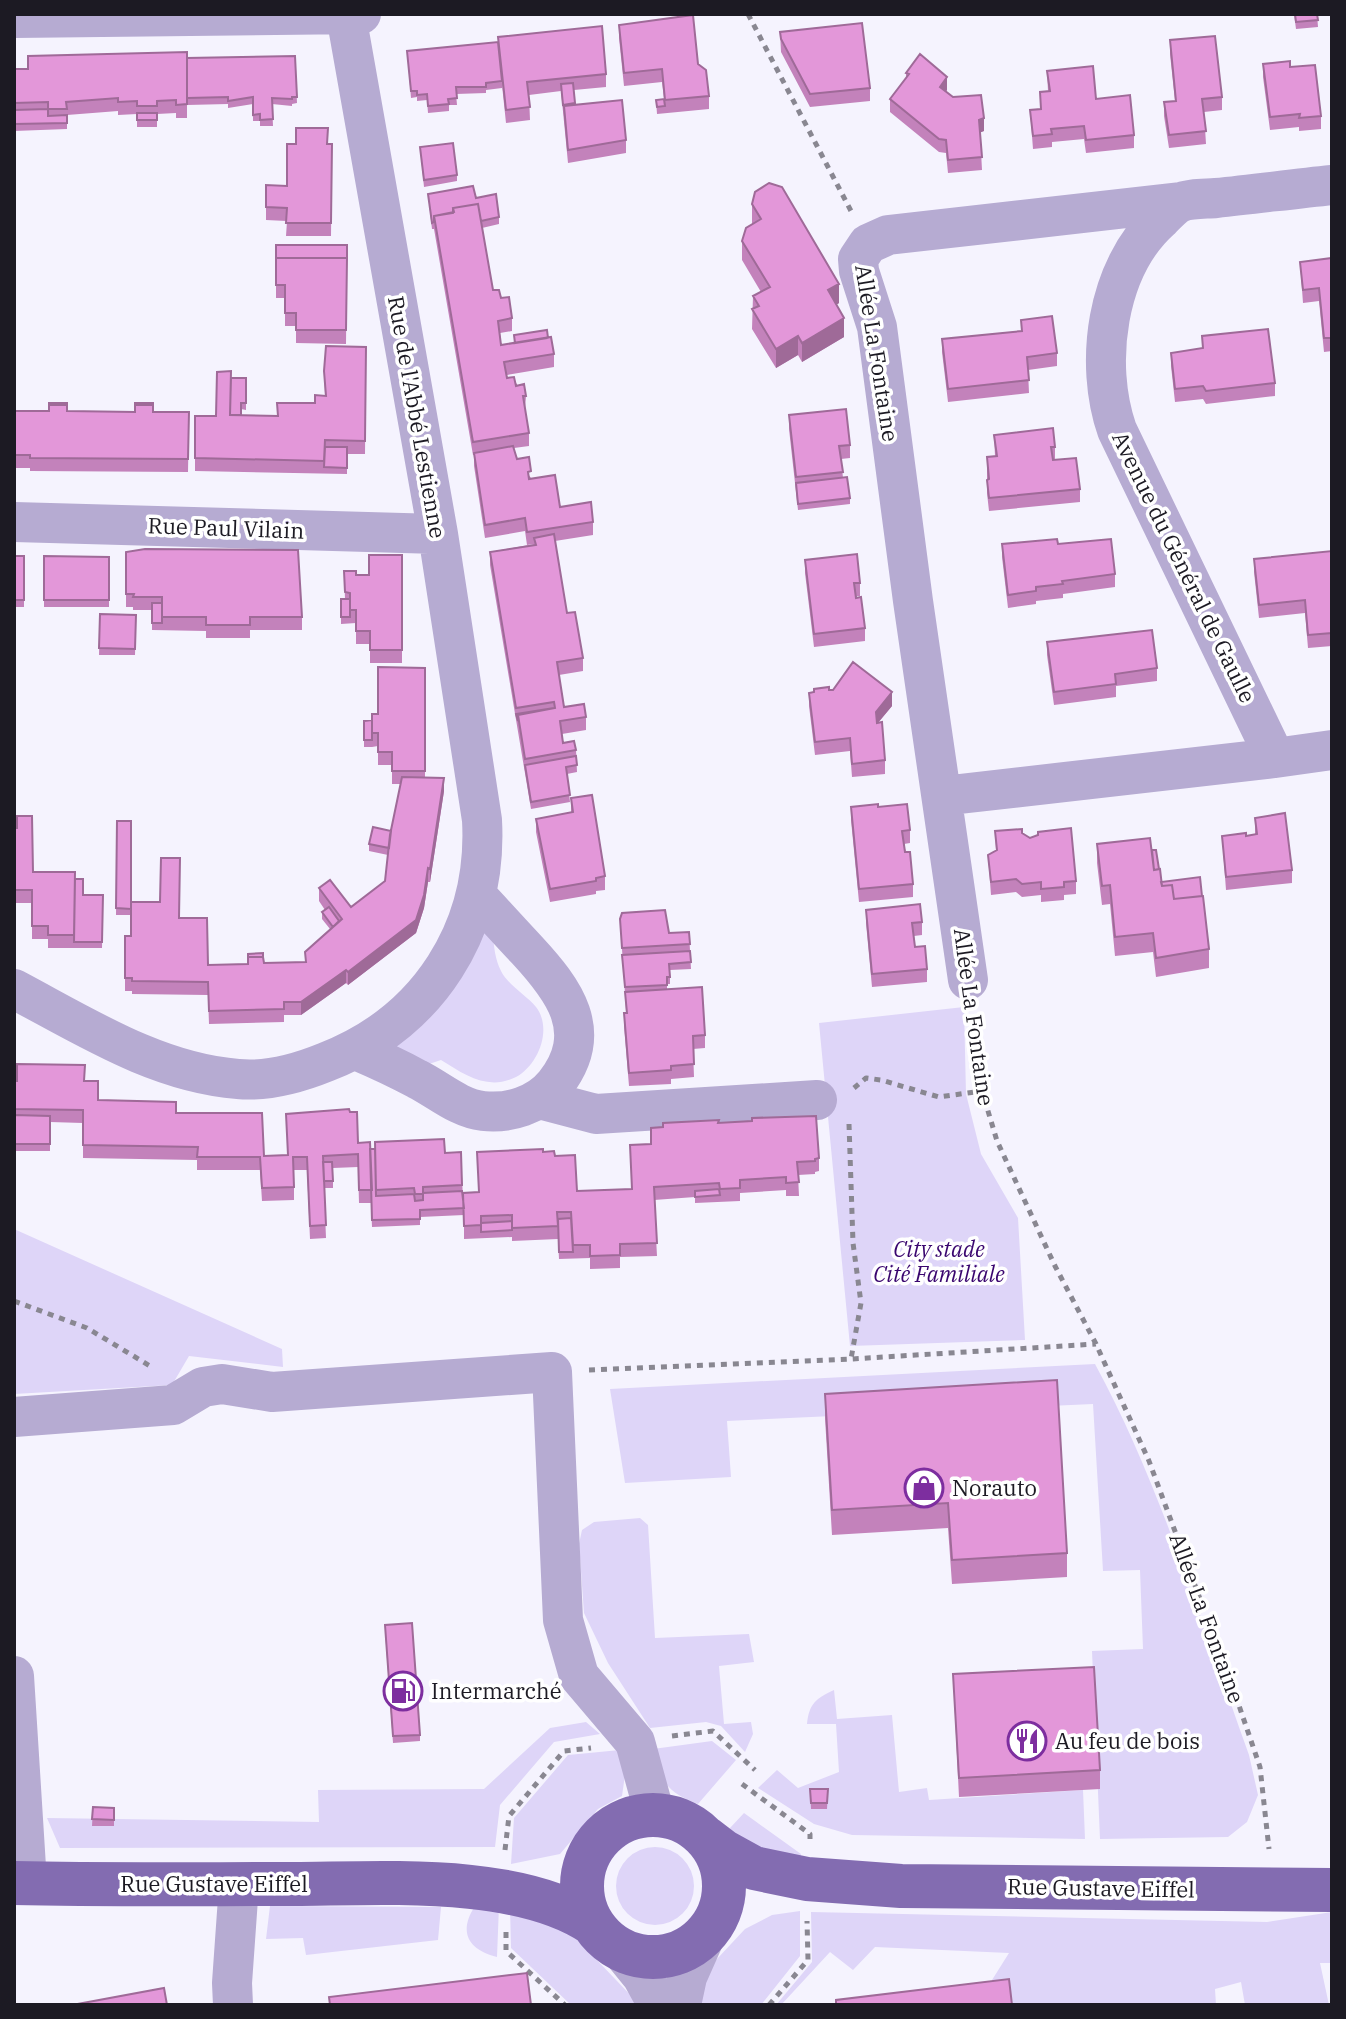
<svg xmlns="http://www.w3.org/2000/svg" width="1346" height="2019" viewBox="0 0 1346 2019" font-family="'IBM Plex Serif',serif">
<rect width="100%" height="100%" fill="#f5f3fe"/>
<path fill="#ded5f8" d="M483,932L493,935C494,947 495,959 501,971C508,985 526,995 536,1007C553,1029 538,1065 516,1077C488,1091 465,1075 441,1060L423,1066L394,1045Z
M964,1007L966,1094L981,1154L1018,1218L1025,1340L850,1346L819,1023Z
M14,1229L282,1349L283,1367L189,1356L172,1385L14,1394Z
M1095,1364C1160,1483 1203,1627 1249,1755L1258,1795L1247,1822L1228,1837L1100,1839L1092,1651L1143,1649L1140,1570L1103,1571L1093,1404L727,1421L731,1477L625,1483L610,1389Z
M640,1518L648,1525L655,1638L749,1634L754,1662L719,1666L724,1724L751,1722L753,1734L745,1752L721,1726L706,1722L650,1728L608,1663L584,1613L579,1544L582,1530L594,1522Z
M834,1690L837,1719L892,1715L899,1792L927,1788L929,1800L1083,1790L1085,1839L852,1835L814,1824L758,1788L777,1770L798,1788L839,1772L836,1724H807C809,1704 816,1698 834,1690Z
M586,1722L600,1734L554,1742L500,1805L495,1847L60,1848L47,1818L319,1822L318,1790L484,1789L550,1728Z
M712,1741L736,1760L698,1804C667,1792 660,1782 653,1749Z
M620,1750L627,1761L622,1796L598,1809L560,1854L511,1864L514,1818L568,1755Z
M744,1813L801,1854L799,1868L736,1841L730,1828Z
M616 1886a39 39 0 1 1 78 0a39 39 0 1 1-78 0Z
M270,1906L441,1907L438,1940L306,1955L303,1938L266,1939Z
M475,1906H499L497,1957C468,1950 458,1932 475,1906Z
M510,1907L571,1933L640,2005H571L511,1948Z
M800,1911V1956L761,2005H696L702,1975L745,1929L772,1915Z
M811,1912L1267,1922L1332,1912V1963H1320L1329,2005H1245L1241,1982L1215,1989L1216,2005H1009L994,2001L992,1980L1009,1953L875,1947L853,1970L830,1952L781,2005H776L812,1962Z"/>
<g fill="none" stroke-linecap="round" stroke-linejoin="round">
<path stroke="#898791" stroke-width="5" stroke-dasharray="6 6" stroke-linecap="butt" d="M748,14L851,211
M973,1016L982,1091L997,1141L1055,1266L1096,1344L1149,1461L1233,1688L1260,1767L1269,1849
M854,1088L866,1078L881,1080L939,1097L982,1091
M849,1124L853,1243L861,1303L851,1359
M14,1301L87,1328L150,1366
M589,1370L851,1359L1096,1344
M672,1736L713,1731L755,1770
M742,1784L810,1834V1839
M505,1850L509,1816L564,1751L591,1748
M506,1932V1951L565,2005
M769,2005L808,1960L807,1921"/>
<path stroke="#b6abd2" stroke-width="40" d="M14,18L361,14
M1332,185C1293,189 1255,194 1216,198C1206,199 1189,198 1179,203C1173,206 1166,214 1161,219C1106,268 1094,364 1117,430L1275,758L1332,750
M14,522L438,534
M942,796L1275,758
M968,980L913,601L877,327L859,271L858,259L868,244L888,235L1180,202
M14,989C84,1026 157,1073 238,1079C268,1082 299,1073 326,1062C429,1022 488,929 482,820L438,534L346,15
M356,1050C377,1059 397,1068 417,1079C439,1090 458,1108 483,1111C509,1114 538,1105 555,1084C596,1032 564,990 527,950C510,932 494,914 477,896
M539,1099L596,1114L817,1100
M14,1417L173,1405L203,1387L222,1384L272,1392L552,1372L563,1620L579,1676L635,1742L655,1815
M14,1676L27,1883
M620,1949L642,1976L658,2005
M233,2005L232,1983L239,1884
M681,2005L687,1977L707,1932"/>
<path stroke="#836cb1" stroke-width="44" d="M582 1886a71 71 0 1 1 142 0a71 71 0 1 1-142 0Z
M706,1838L723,1851L754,1868L807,1879L901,1886L1332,1890
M14,1883C106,1885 197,1884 289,1884C379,1884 517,1873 593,1924"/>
</g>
<path fill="#c382bb" d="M1294,14H1317L1318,27L1296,29Z
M619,25L698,64L709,96V109L657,114L656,100L664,99L662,82L624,86L619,38Z
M780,32L870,88V101L810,107L781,52Z
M1170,40L1222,97V110L1204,112L1206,144L1169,148L1164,116V102L1175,101L1170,54Z
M407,51L606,74V87L574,90L575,105L626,140V153L568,163L561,91L529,95L530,120L506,123L502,85V88L486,90V93L456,94L457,105H449V111L428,113L427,100L417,101V97L411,98Z
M295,56L297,103L292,104V106L272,104L273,126H260V121H253V104L228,108V104L187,105V118H176V113L157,114V127H137V114L118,115V111L67,115V129L14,131V69L187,58Z
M1263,64L1290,67L1321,116V129L1299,131V127L1270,130L1263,77Z
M1047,71L1096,99L1134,135V148L1086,153L1084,139L1052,142V147L1033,149L1030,110L1040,109V92L1048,91Z
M906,73L947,90L946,91L984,131L980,132L982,170L948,173L946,153L939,152L890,112V99L906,78Z
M328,144H332L331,236H286L287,221L266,220V185L287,186Z
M420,147L457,175V181L424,187Z
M428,194L476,198L499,217V224L482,228L493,290L501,296L512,318V331L500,333L501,345L514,343V335L548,338L554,354V367L507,375V378L516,383L526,396L525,409L529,433V446L514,448L517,459L531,478L560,507L593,522V535L555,541L567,613L583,658V671L559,675L564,707L586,717V730L562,734L563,743L576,750L577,772L567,774L570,802L531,809L490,565V552L534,544L527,545L525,531L485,538L474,466V455H473L434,229H432Z
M752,204L839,303L836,305L844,337L802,362L798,355L776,368L752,329L753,296L761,292L742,260V241L752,224Z
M276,245H347L346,344L296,343V326H285V298H276Z
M1332,258V351L1324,352L1319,301L1303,303L1300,262Z
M1021,320L1057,353V366L1028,370L1029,393L948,402L942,352V339L1021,331Z
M366,347L365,454H347V474L195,471V416H216L231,378H246V410L241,409V415L277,416L315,403L325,396L324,371Z
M1171,353L1275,383V396L1206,404L1203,399L1175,402L1171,366Z
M14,411L189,412L188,472L30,471V468H14Z
M789,415L850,445V458L841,459L843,478L850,498V504L798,510L789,429Z
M994,435L1055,447V460L1080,489V502L989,511L987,493V457L995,456Z
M1002,544H1058L1115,574V587L1063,594V598L1036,601V604L1008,608L1002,557Z
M1332,551V646L1308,648L1305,613L1259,618L1254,572V559Z
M126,552L302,617V630H250V638H206V631L152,630V610H133V607H126Z
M402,555V663H370V644H356V623L341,624V599H345L344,571L356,575H369Z
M14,556H24V607H14Z
M44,556L109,557V607H44Z
M805,560L860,583V596H856L865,628V641L814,647L805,573Z
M100,614L136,615L135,655H99Z
M1047,642L1157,668V681L1116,686V697L1054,705L1047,655Z
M425,668V778L444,791L430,882H428L424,908L416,933L348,985L346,983L301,1015H284V1022L209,1024L208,995L132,994V991H125V936H131V915H116L117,821L131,902L180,918L208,965L305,962V952L330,929L322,919V912L325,910L319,901V888L351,907L385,881L388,855L369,851V844L391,831L401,784H392V765H378V746L372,747V745V747H364V721L372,720Z
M829,690L892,706L878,723L885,760V774L852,777L850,751L815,755L809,706V693Z
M571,798L605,876V890L596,891V894L550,902L536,832V819L571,813Z
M851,807H878L910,830V843L904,844L913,884V897L859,902L851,820Z
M1255,818L1292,870V883L1226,890L1222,836L1255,835Z
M14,828L33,872L75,879L83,895H103L102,948H48V939H32V903H14Z
M995,831L1022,833L1030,838L1038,835L1076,881V894L1064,895V900L1041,902V895L1022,897L1016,892L991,895L988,855L996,851Z
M1097,844L1152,850L1159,869L1161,882L1209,949V968L1156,977L1153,952L1115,956L1110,904L1102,905L1097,863Z
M866,910L922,922V935L914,936L915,947L927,969V982L872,987L866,923Z
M620,919L669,933L689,932L691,969L670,970V984H667V990L705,1035V1048L693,1049L694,1077L671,1079V1084L629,1086L624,1026V1013H626L625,994Z
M14,1081H85L98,1100L176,1113L264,1156L287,1155L358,1143L370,1149L445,1153L461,1152L463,1201L543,1152L555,1156L577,1191L632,1189L651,1144L718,1123L819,1158V1171L815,1172V1174L798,1175L799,1196H786V1190L740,1193V1201L695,1203V1197L654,1200L657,1256L620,1257V1268L590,1269V1258L559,1259L558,1239L512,1241V1237L464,1239V1215L420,1217V1225L372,1227L371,1203H359L358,1167L333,1168V1188H324L326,1238L310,1239L307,1170H294V1200L262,1201L260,1170H197V1160L83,1158V1123L50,1122V1151H14Z
M825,1394L1067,1553V1577L952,1584L948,1528L832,1535L825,1418Z
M385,1631L420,1735V1741L393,1743Z
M953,1674L1100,1770V1789L959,1797Z
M810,1789H828L827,1809H811Z
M93,1807L114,1808V1826H92Z"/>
<path fill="#9f6a98" d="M947,77V90L940,100V87Z
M984,118V131L979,133V120Z
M839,284V303L828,310V290Z
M844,318V337L802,362V343Z
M798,336V355L776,368V349Z
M892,692V706L876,725V712Z
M444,778V791L430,882V869Z
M428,868V882L424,908L416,933L348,985V972Z
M346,970V983L301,1015V1002Z"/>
<path fill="#e397d9" stroke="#9f6a98" stroke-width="2" d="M1295,14H1317L1318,20L1296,22Z
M693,15L698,64L706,70L709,96L665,100L662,69L624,73L619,25Z
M862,23L870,88L810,94L781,39L780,32Z
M602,26L606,74L527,82L530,107L506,110L498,37Z
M1215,36L1222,97L1202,99L1206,131L1169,135L1164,102L1176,101L1170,40Z
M498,42L502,81L486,83V87H456L457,98L448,99L449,104L428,106L427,94L417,95V91H411L407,51Z
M187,52V104L176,105V100L157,101V106H137V101L118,102V98L66,102L67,109H48V102L14,103V69H28V56Z
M920,54L947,77L940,87L953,97L981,95L984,118L979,120L982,157L948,160L946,140L939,139L890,99L909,74L906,73Z
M295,56L297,97H292V99L272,98L273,119L260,120V114L253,115V97L228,101V97L187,98V58Z
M1290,61V67L1315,65L1321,116L1299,118L1300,114L1270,117L1263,64Z
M1093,66L1096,99L1130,95L1134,135L1086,140L1084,126L1051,129L1052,134L1033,136L1030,110L1041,109L1040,92L1050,91L1047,71Z
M573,83L575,103L563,105L561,84Z
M664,99L665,106L657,107L656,100Z
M622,100L626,140L568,150L564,106Z
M48,109V116L67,115V123L14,124V110Z
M137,113H157V120H137Z
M296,128H328L327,144H332L331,223H286L287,208L266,207V185L287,186V144H296Z
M453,143L457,175L424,180L420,147Z
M769,183L782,187L839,284L828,290L844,318L802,343L798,336L776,349L752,309L759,306L753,296L770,287L742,241L746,228L761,219L752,204L755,192Z
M473,186L476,198L496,194L499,217L481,221L478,204L453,208V213L434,216V222L432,223L428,194Z
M478,204L493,290H499L501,298L509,297L512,318L498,321L501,345L551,337L554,354L504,362L507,378L514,377L516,386L524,384L526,396H523L529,433L473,442L434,216L454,212L453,208Z
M276,245H347V258H276V263Z
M276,258H347L346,330H296V313H285V285H276Z
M1332,258V338H1324L1319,288L1303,290L1300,262Z
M1052,316L1057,353L1027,357L1029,380L948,389L942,339L1022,331L1021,320Z
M1268,329L1275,383L1206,391L1203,386L1175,389L1171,353L1203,348L1202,336Z
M547,330L548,338L515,343L514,335Z
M326,346L366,347L365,441L325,440L324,461L195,458V416H216L217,372L231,371L230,415L278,416L277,403H315V395L326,396L324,371Z
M231,378H246V403H241V415H230Z
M49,403H67V410V405H49Z
M135,403H153V412V405H135Z
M49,405H67V411L135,412V405H153V412H189L188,459L30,458V455H14V411H49Z
M846,409L850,445L839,446L843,472L796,477L789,415Z
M1053,428L1055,447H1051L1053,460L1076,458L1080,489L989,498L987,480L989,479L987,457L997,456L994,435Z
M513,446L517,459L529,457L531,471L528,472L529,479L555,475L560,507L591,502L593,522L527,532L525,518L485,525L474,453Z
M325,447H347V468L324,467Z
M847,477L850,498L798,504L796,483Z
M554,534L567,613L575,612L583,658L557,662L564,707L584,704L586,717L560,721L563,743L574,741L576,750L525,759L518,715L555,708L554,702L516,708L490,552L536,545L534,538Z
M1057,539L1058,544L1111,539L1115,574L1062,581L1063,584L1036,587V591L1008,595L1002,544Z
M145,549L298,550L302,617H250V625H206V617H162V597H133L134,594H126V552Z
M1332,551V633L1308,635L1305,600L1259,605L1254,559Z
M857,554L860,583H854L856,598L861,597L865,628L814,634L805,560Z
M369,555H402V650H370V631H356V610H350V593L345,592L344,571H356V575H369Z
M14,556H24V600H14Z
M44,556L109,557V600H44Z
M341,599H350V617H341Z
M152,603H162V623H152Z
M100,614L136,615L135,649L99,648Z
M1152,630L1157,668L1115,674L1116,684L1054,692L1047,642Z
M853,662L892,692L876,712L877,723L882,722L885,760L852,764L850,738L815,742L809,693L814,692V689L829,687V690H833Z
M378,667L425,668V771H392V752H378V733H372V714H378Z
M554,708L518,715V721L516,714Z
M372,720V740H364V721Z
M576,756L577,765L566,767L570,795L531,802L525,765Z
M402,777L444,778L430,869L428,868L424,895L416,920L348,972L346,970L301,1002H284V1009L209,1011L208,982L132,981V978H125V936H131V902H160L161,858H180L179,918H207L208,965L248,964V957H263L264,963L306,962L305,952L342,919L319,888L330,880L351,907L385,881L390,835Z
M592,795L605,876L596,878V881L550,889L536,819L573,812L571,798Z
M878,804V807L907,804L910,830L902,831L905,852H910L913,884L859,889L851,807Z
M1285,813L1292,870L1226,877L1222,836L1246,833V836L1257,834L1255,818Z
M17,816H32L33,872H75L74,935H48V926H32V890H14V828H17Z
M117,821H131V909L116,908Z
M373,827L391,831L389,848L369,844Z
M1071,828L1076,881L1064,882V887L1041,889V882L1022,884L1016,879L991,882L988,855L997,850L995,831L1022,829V833L1030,838L1038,835V832Z
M1150,838L1154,870L1160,869L1162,886L1172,885L1174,899L1203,896L1209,949L1156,958L1153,933L1115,937L1110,885L1102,886L1097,844Z
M1152,850H1156L1159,869L1154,870Z
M1200,877L1202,896L1174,899L1172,885L1162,886L1161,882Z
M75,879H83V895H103L102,942H74Z
M920,904L922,922L912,923L915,947L925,946L927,969L872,974L866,910Z
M329,907L339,921L333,927L322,912Z
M665,910L669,933L689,932L690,944L622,948L620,919L622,913Z
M690,951L691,962L669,964L670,977H667V985L625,987L622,955Z
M263,953V957H248V962V954Z
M702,987L705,1035L693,1036L694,1064L671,1066V1070L629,1073L624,1013H627L625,992Z
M17,1064L85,1065L84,1081H98V1100L176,1102V1113H262L264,1156L288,1155L286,1114L349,1109L350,1112H357L358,1143L370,1142L372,1190H359L358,1154L323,1156L326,1225L310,1226L307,1157H293L294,1187L262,1188L260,1157H197L198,1147L83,1145V1110L14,1109V1081H17Z
M14,1115L50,1116V1144H14Z
M816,1116L819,1158L815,1159V1161L797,1162L799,1182L786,1183V1177L740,1180V1188L720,1189L719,1183L654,1187L657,1243L620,1244V1255L590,1256V1245H573L571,1212H557L558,1226L512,1228V1215L481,1216V1225L464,1226L463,1193L479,1192L477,1152L543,1149V1152L554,1151L555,1156L575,1155L577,1191L632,1189L630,1145L651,1144V1128L663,1127V1123L719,1120L718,1123L752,1121V1118Z
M444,1139L445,1153L461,1152L462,1185L423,1187V1194H415L414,1188L376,1190L375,1142Z
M370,1149H375L376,1196L414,1194L415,1201L423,1200V1193L462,1191L464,1208L420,1210V1219L372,1220Z
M323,1162H332L333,1181H324Z
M719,1189L720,1195L695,1197V1191Z
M571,1218L573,1252H559L558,1219Z
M512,1221V1230L481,1232V1223Z
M1057,1380L1067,1553L952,1560L948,1503L832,1510L825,1394Z
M412,1623L420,1735L393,1736L385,1625Z
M1094,1667L1100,1770L959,1778L953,1674Z
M810,1789H828L827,1803H811Z
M93,1807L114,1808V1820L92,1819Z
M527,1973L531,2005H330L329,1997Z
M1009,1979L1012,2005H836V2000Z
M164,1988L167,2005H72Z"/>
<defs>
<g id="shop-ring" transform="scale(2)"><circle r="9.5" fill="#fff" stroke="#7d2e9f" stroke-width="1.5"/><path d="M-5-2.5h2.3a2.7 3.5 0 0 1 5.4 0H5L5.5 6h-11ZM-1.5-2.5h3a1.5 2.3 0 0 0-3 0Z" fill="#7d2e9f"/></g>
<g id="fuel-ring" transform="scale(2)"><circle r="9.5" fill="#fff" stroke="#7d2e9f" stroke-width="1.5"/><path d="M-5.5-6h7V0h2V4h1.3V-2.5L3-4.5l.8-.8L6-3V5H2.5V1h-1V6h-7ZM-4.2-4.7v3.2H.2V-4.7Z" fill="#7d2e9f"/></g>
<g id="restaurant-ring" transform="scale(2)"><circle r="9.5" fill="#fff" stroke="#7d2e9f" stroke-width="1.5"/><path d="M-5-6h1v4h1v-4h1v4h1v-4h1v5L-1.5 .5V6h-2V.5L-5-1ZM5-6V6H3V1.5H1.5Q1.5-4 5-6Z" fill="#7d2e9f"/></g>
</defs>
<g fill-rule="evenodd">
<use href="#shop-ring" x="924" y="1488"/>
<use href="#fuel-ring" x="403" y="1691"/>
<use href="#restaurant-ring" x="1027" y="1741"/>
</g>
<g text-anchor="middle" stroke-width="7" stroke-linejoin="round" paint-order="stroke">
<g font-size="22" fill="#1c1a23" stroke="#fff">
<text transform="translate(877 353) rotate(81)" y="8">Allée La Fontaine</text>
<text transform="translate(417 417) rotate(80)" y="8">Rue de l'Abbé Lestienne</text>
<text transform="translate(226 528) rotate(2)" y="8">Rue Paul Vilain</text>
<text transform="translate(1184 567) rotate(64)" y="8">Avenue du Général de Gaulle</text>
<text transform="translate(974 1017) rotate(82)" y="8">Allée La Fontaine</text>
<text transform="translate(1207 1618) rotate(70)" y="8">Allée La Fontaine</text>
<text x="214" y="1892">Rue Gustave Eiffel</text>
<text transform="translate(1101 1888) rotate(1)" y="8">Rue Gustave Eiffel</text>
</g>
<g font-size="22" font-style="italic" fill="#3a066f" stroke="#fff">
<text x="939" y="1257">City stade<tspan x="939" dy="25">Cité Familiale</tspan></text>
</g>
<g font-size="22" fill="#1c1a23" stroke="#fff" text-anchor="start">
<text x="952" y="1496">Norauto</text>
<text x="431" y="1699">Intermarché</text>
<text x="1055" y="1749">Au feu de bois</text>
</g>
</g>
<rect width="1346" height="2019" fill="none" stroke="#1c1a23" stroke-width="32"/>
</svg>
